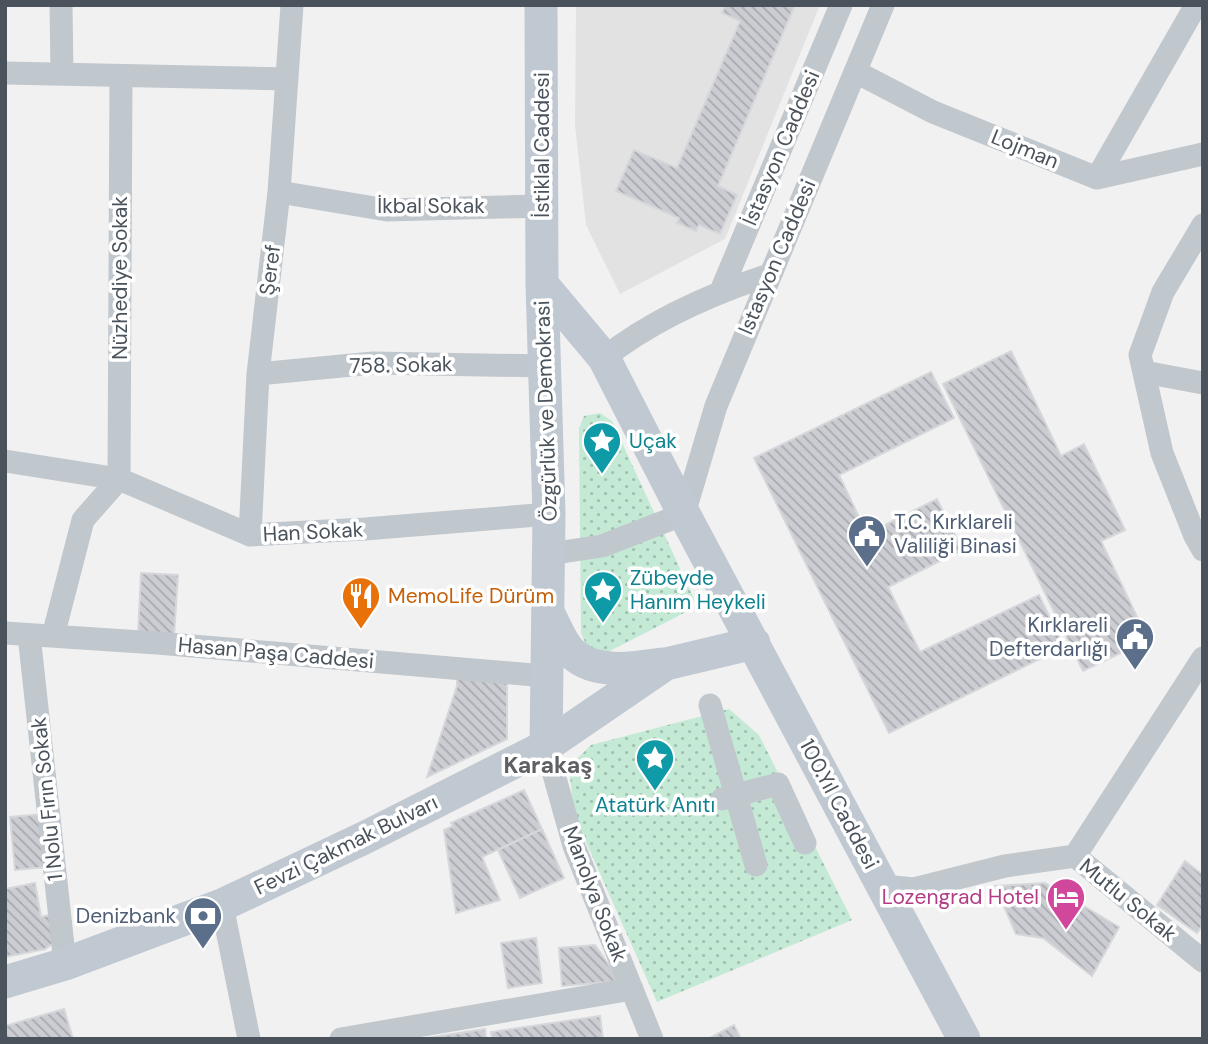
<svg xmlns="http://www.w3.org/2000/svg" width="1208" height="1044" viewBox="0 0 1208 1044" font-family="'DM Sans',sans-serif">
<defs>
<pattern id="park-dots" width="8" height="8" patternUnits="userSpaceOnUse" patternTransform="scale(1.75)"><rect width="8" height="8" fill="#c4ead5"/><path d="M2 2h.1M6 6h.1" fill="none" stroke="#a1c0b0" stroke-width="1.8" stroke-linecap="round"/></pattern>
<pattern id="building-back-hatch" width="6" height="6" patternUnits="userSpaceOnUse" patternTransform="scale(1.75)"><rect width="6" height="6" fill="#cbcdd2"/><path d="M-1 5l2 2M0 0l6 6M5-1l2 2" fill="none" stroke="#a7a9ae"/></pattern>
</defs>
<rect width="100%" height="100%" fill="#f2f1f1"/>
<path fill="#e3e2e2" d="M576,5H820L725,239L620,294L586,225L575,125Z"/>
<path fill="url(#park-dots)" d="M600,413L612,421L694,599L686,612L604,654L588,649L581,633L579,428L584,416Z
M729,709L759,735L852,920L657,1002L574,815L569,767L591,745Z"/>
<path fill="url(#building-back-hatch)" stroke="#d5d7db" stroke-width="2" d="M725,5H795L718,186L737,195L720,234L699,225L696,231L677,223L679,218L616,191L634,150L677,168L740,21L722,13Z
M1011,351L1061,456L1084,444L1125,530L1101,541L1148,640L1083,671L943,384Z
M931,372L954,418L839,475L867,534L937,499L962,550L888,587L920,652L1039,595L1064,647L889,733L754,458Z
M141,573L178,575L174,636L138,634Z
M457,676L507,679V739L427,777L457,686Z
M524,790L542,829L482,857L500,900L456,913L444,830L453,826L451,823Z
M43,814L48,867L15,870L10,817Z
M542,829L564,878L520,898L498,850Z
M1185,861L1203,875V924L1197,933L1157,905Z
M35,883L41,917L53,914L58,940L45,949L5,957V889Z
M1045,883L1119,927L1092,976L1043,938L1016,934L995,886Z
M536,938L542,983L508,988L501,943Z
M595,945L620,981L562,986L559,948Z
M64,1009L73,1039H5V1026Z
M600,1016L603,1039H492L491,1032Z
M734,1025L741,1039H708Z
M485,1029L486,1039H426V1038Z"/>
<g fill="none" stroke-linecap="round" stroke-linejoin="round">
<path stroke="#c0c7cd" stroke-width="23" d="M61,5L62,74
M856,72L933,112L1097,178L1203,154
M5,73L287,79
M1097,178L1196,5
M279,192L387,210L542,206
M1203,225L1163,292L1140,355L1162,453L1195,536L1203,550
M721,291L841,5
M604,358C652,320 711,294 769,275
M1144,372L1203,383
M258,374L373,363L545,366
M5,461L119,479L250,535L365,529L549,514
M250,535L258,374L279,192L292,5
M549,554L602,546L684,514L716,406L883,5
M5,633L157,643L546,676
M29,635L65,964
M53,636L83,520L119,479L121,76
M710,705L756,865
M546,746L574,846L652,1039
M722,799L778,784L805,843
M1075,856L1203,658
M883,886L914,889L1005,866L1075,856L1203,961
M222,905L249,1039
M341,1039L632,989"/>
<path stroke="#c0c8d2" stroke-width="33" d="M541,5L542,284L549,514L546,746
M542,284L604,358L684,514L964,1039
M548,612C555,625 562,645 573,654C596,675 635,668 662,664
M5,982L65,964L222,905L366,837L546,746L666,664L754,643"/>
</g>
<defs>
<g id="sight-pin" transform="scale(2.0125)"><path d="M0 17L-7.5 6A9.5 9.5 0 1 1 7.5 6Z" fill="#0f9aa8" stroke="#fff"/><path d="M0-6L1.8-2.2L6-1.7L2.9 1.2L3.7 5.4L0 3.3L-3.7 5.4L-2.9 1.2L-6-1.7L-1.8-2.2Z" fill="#fff"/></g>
<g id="civic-pin" transform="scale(2.0125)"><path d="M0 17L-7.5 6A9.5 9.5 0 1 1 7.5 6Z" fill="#5c6f8a" stroke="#fff"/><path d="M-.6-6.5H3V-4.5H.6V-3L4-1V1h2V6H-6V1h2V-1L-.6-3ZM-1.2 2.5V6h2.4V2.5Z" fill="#fff"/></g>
<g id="restaurant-pin" transform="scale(2.0125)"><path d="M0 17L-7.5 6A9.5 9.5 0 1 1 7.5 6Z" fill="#e8710a" stroke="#fff"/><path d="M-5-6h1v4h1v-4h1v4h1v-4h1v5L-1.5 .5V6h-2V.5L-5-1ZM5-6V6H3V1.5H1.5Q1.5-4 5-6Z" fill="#fff"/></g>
<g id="hotel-pin" transform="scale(2.0125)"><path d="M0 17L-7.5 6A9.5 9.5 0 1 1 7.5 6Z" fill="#d1479c" stroke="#fff"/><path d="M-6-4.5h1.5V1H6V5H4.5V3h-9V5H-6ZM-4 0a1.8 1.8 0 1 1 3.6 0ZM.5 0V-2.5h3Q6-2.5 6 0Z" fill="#fff"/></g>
<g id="bank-pin" transform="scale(2.0125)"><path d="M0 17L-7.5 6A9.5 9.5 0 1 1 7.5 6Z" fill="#5c6f8a" stroke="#fff"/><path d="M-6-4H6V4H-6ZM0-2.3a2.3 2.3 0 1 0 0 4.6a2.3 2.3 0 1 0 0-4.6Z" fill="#fff"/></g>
</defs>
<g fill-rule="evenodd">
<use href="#sight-pin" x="602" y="441"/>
<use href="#civic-pin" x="867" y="534"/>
<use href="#sight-pin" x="603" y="590"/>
<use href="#restaurant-pin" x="361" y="596"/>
<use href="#civic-pin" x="1135" y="637"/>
<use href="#sight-pin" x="655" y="758"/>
<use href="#hotel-pin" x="1066" y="897"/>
<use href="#bank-pin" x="203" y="916"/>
</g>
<g text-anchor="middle" stroke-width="7" stroke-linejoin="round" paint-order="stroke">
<g font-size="21" fill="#4a535c" stroke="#fff">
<text transform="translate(542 145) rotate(-90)" y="7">İstiklal Caddesi</text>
<text transform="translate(781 148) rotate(-67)" y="7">İstasyon Caddesi</text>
<text transform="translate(1025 149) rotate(22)" y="7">Lojman</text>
<text x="431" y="213">İkbal Sokak</text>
<text transform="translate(777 257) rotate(-67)" y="7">Istasyon Caddesi</text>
<text transform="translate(270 270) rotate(-83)" y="7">Şeref</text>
<text transform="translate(120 278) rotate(-90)" y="7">Nüzhediye Sokak</text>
<text transform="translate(401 365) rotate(-1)" y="7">758. Sokak</text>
<text transform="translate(546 411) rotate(-92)" y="7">Özgürlük ve Demokrasi</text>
<text transform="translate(313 532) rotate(-3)" y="7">Han Sokak</text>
<text transform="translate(276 653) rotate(5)" y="7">Hasan Paşa Caddesi</text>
<text transform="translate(47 799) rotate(-96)" y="7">1 Nolu Fırın Sokak</text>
<text transform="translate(839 804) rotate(62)" y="7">100.Yıl Caddesi</text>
<text transform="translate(346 845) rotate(-26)" y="7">Fevzi Çakmak Bulvarı</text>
<text transform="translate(595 894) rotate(69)" y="7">Manolya Sokak</text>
<text transform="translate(1128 900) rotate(39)" y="7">Mutlu Sokak</text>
</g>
<g font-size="21" fill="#0d838f" stroke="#fff" text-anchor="start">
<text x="629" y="448">Uçak</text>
<text x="630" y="585">Zübeyde<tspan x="630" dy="24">Hanım Heykeli</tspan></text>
<text x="655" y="812" text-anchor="middle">Atatürk Anıtı</text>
</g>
<g font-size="21" fill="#4e5e75" stroke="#fff" text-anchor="end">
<text x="894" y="529" text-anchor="start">T.C. Kırklareli<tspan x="894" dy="24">Valiliği Binasi</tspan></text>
<text x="1108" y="632">Kırklareli<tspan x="1108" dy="24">Defterdarlığı</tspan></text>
<text x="176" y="923">Denizbank</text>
</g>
<g font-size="21" fill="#c56008" stroke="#fff" text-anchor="start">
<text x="388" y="603">MemoLife Dürüm</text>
</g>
<g font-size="21" fill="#b23c85" stroke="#fff" text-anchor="end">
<text x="1039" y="904">Lozengrad Hotel</text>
</g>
<g font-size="23" font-weight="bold" fill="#5e6064" stroke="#fff">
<text x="548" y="773">Karakaş</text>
</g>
</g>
<rect width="1208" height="1044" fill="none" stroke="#4a535c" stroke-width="14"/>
</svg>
